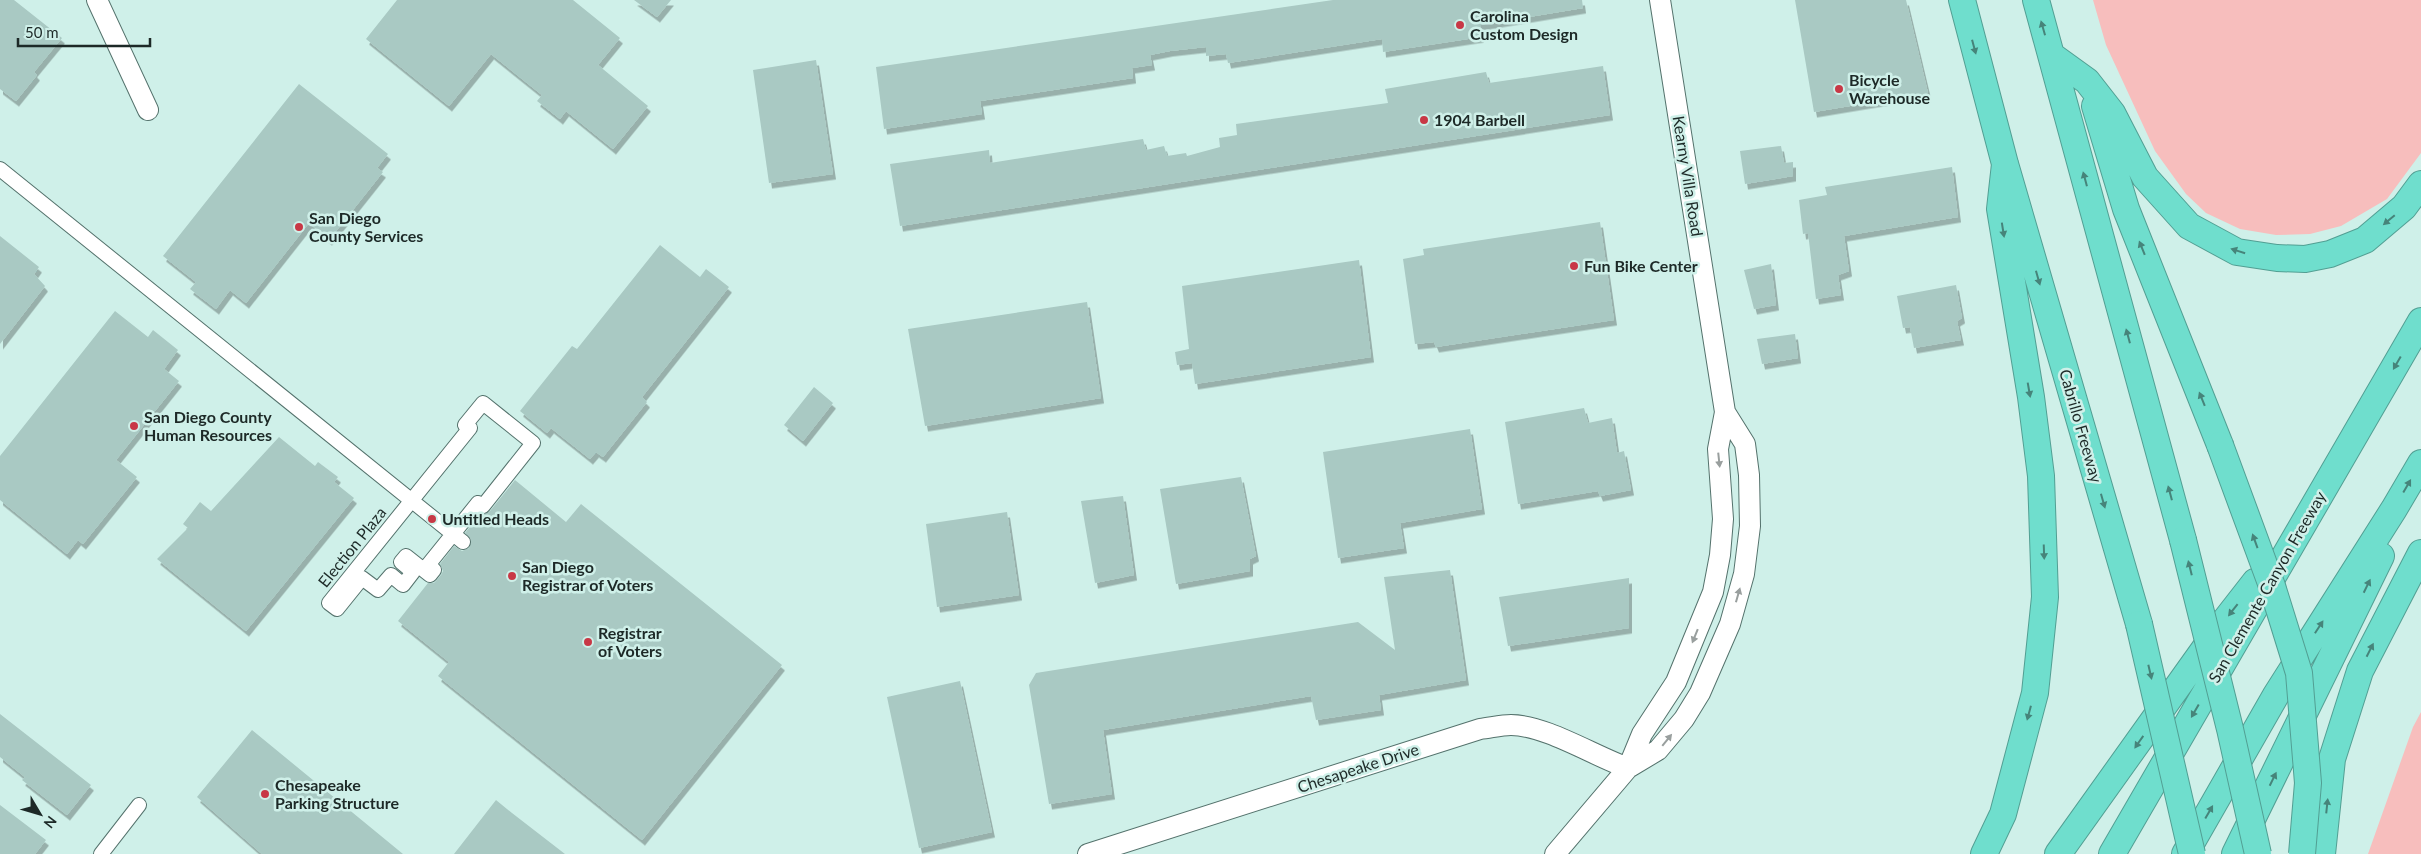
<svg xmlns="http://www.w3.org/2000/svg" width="2421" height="854" viewBox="0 0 2421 854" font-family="Lato,sans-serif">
<defs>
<filter id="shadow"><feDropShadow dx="3" dy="5.5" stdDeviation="0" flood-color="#0004"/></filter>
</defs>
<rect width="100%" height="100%" fill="#cff0e9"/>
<path fill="#f7bebd" d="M2093,0H2421V153L2387,199L2341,226L2310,234L2276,235L2240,229L2206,213L2186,194L2155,151L2106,45Z
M2421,712V854H2368L2413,727Z"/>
<path fill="#a9c9c3" filter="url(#shadow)" d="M0,0H14L62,38L34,72L37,75L16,101L0,89Z
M397,0H573L620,38L598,65L648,106L613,149L566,111L560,119L537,101L542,95L491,54L449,106L366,39Z
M634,0H671L657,17Z
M1333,0H1582L1583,8L1480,25L1481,37L1383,52L1382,39L1228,63L1226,54L1206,56V47L1170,51L1150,55L1152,65L1132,68L1133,78L980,101L982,114L884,129L876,67Z
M1795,0H1906L1928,93L1814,112Z
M816,60L833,174L769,183L753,70Z
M1603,66L1610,115L900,226L890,164L989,150L990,163L1143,139L1146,150L1164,146L1167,156L1186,153L1187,156L1220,147L1219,138L1237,135L1236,124L1388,103L1385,89L1486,72L1489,83Z
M299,84L388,154L377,168L383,172L329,240L309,223L246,303L230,290L216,309L190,289L196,282L163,256Z
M1781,146L1784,163L1793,162V176L1745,184L1740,151Z
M1952,167L1958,217L1844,236L1849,271L1838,275L1841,295L1816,299L1808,233L1803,234L1799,200L1827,195L1825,187Z
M1600,222L1614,320L1436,347L1434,342L1415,344L1403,259L1424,255L1423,249Z
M0,236L39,267L34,274L45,286L0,344Z
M660,245L700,277L706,269L729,287L642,397L647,402L603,457L596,452L590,459L551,428L547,433L520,411L572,346L577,349Z
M1359,260L1371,357L1195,384L1192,363L1177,365L1175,352L1189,349L1182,286Z
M1771,264L1776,305L1754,309L1744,270Z
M1956,285L1962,318L1957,321L1961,340L1914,348L1910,327L1903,328L1897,296Z
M1087,302L1101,398L925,426L908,329Z
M115,311L148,337L153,330L178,350L164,369L179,381L116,460L137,477L83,544L78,540L67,554L0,500V456Z
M1795,334L1798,358L1762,364L1757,339Z
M814,387L833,403L803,441L784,425Z
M1584,408L1588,423L1612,418L1617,453L1624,451L1631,490L1600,496L1598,491L1518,504L1505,422Z
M1470,429L1482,509L1400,523L1404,548L1338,558L1323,452Z
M279,437L315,466L318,462L338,477L334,482L354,498L246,631L157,559L188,528L183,524L200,502L211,511Z
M1241,477L1256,556L1250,559V571L1176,584L1160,489Z
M515,480L566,522L581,504L782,665L642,840L438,676L449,662L398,621L428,583H434L441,575L443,571L440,564L454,546L462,551L469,548L471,539L465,533L480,514L490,511Z
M1123,496L1134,575L1095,583L1081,501Z
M1007,512L1019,595L937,607L926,524Z
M1450,570L1466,680L1379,695L1381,710L1316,720L1311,696L1103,730L1112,794L1049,804L1029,685L1036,673L1358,622L1395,650L1384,577Z
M1629,578V628L1508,646L1499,597Z
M960,681L992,832L919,848L887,697Z
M0,714L91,785L67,815L22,780L25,777L0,757Z
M252,730L403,854H262L197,797Z
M496,800L512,813L565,854H454Z
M0,805L46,840L35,854H0Z"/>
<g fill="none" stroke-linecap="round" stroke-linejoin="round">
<g stroke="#54726c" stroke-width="16">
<path id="street" d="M0,169L463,542
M483,403L533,443L483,506L478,503L428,565L434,570L430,575L406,556L401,562L413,572L403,585L391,575L378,590L362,578L337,609L329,603L470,428L465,425Z
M101,854L139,805"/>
</g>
<g stroke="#54726c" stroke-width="22">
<path id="secondary" d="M97,0L148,110
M1628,768L1658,750L1684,719L1700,693L1730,624L1744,574L1750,526L1749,475L1745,444L1725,412
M1088,854L1480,729C1490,728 1501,725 1511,725C1545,725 1594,756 1628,768
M1555,854L1628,768L1642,734L1676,682L1713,592L1720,555L1723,519L1718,449L1725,412L1660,0"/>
</g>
<g stroke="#529f93" stroke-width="28">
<path id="highway" d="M1962,0L2005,164L2139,624
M2036,0L2183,540
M2051,55L2087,81L2112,113L2145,177L2189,226L2237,252L2277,258L2305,259L2330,254L2365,240L2404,207L2421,184
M2095,106L2126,209L2220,445
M1984,854L2003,814L2035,693L2045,597L2041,476L2031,397L2000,209L2005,164
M2058,854L2223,623L2255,582
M2112,854L2421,321
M2185,854L2276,695L2394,509L2421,463
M2235,854L2381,556
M2322,854L2332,759L2360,671L2421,553"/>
</g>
<use href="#street" stroke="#fff" stroke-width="14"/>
<use href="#secondary" stroke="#fff" stroke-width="20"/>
<use href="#highway" stroke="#6fdecd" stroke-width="26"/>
<g stroke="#529f93" stroke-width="28" stroke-linecap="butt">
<path id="highway-bridge" d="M2220,445L2272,586L2299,673L2308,783L2302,854
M2183,540L2230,729L2258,854
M2139,624L2192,854"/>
</g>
<use href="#highway-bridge" stroke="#6fdecd" stroke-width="26"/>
</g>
<defs><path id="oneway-solid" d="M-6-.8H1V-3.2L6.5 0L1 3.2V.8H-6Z" transform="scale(1.25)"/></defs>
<g fill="#46847a">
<use href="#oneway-solid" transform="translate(2043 28) rotate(-106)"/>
<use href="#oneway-solid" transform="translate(1974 47) rotate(75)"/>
<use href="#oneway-solid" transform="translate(2085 179) rotate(-105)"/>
<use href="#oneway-solid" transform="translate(2389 220) rotate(140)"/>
<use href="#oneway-solid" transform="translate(2003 230) rotate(81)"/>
<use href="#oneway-solid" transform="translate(2142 248) rotate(-112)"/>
<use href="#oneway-solid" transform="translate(2238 251) rotate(-162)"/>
<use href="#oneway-solid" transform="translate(2038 278) rotate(74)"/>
<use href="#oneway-solid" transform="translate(2128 336) rotate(-105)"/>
<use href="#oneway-solid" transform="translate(2397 363) rotate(120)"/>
<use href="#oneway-solid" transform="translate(2029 390) rotate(80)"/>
<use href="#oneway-solid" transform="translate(2202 399) rotate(-112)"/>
<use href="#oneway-solid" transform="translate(2407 486) rotate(-60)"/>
<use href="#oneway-solid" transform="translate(2170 493) rotate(-105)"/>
<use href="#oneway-solid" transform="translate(2103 501) rotate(74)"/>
<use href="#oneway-solid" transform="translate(2255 541) rotate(-110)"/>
<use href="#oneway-solid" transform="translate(2044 552) rotate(88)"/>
<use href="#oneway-solid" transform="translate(2190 568) rotate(-104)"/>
<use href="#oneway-solid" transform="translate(2367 586) rotate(-64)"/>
<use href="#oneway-solid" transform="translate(2233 610) rotate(128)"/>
<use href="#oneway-solid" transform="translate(2319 627) rotate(-57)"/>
<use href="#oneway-solid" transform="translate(2370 650) rotate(-63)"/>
<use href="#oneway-solid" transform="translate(2150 672) rotate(77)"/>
<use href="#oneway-solid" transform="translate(2195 711) rotate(120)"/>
<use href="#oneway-solid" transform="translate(2029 713) rotate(105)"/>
<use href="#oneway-solid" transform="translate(2139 742) rotate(125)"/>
<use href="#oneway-solid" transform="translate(2273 779) rotate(-64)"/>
<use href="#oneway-solid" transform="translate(2327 806) rotate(-84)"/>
<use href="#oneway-solid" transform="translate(2209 812) rotate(-60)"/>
</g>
<g fill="#999f9e">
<use href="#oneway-solid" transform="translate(1719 460) rotate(84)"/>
<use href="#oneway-solid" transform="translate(1738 595) rotate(-74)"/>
<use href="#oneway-solid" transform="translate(1695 636) rotate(112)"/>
<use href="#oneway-solid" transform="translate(1667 740) rotate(-51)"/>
</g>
<g fill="#c83846" stroke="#cff0e9" stroke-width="2">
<circle cx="1460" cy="25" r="5"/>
<circle cx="1839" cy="89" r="5"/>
<circle cx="1424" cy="120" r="5"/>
<circle cx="299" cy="227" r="5"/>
<circle cx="1574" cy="266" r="5"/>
<circle cx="134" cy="426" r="5"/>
<circle cx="432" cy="519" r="5"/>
<circle cx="512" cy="576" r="5"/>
<circle cx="588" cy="642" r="5"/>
<circle cx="265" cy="794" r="5"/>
</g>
<g text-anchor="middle" stroke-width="5" stroke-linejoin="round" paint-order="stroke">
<g font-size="16" font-weight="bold" fill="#1d2927" stroke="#cff0e9" text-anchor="start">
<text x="1470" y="22">Carolina<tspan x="1470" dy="18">Custom Design</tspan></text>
<text x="1849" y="86">Bicycle<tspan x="1849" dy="18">Warehouse</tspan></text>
<text x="1434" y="126">1904 Barbell</text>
<text x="309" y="224">San Diego<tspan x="309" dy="18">County Services</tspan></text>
<text x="1584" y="272">Fun Bike Center</text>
<text x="144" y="423">San Diego County<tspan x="144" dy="18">Human Resources</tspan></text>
<text x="442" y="525">Untitled Heads</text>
<text x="522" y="573">San Diego<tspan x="522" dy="18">Registrar of Voters</tspan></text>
<text x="598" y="639">Registrar<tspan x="598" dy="18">of Voters</tspan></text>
<text x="275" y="791">Chesapeake<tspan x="275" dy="18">Parking Structure</tspan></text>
</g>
<g font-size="16" fill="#1d2927" stroke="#cff0e9">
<text transform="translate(1688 176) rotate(81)" y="6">Kearny Villa Road</text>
<text transform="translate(2081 426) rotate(74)" y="6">Cabrillo Freeway</text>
<text transform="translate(352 547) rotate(-51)" y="6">Election Plaza</text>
<text transform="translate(2267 587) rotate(-60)" y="6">San Clemente Canyon Freeway</text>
<text transform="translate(1358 768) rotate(-18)" y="6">Chesapeake Drive</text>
</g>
</g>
<g transform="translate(40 814) rotate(128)" stroke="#cff0e9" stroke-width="4" paint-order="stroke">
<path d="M0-4L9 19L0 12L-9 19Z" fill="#1d2927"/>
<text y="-8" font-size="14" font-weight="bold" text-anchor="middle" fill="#1d2927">N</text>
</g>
<path d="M18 38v8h132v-8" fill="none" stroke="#1d2927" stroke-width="2.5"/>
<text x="25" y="38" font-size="15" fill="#1d2927" stroke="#cff0e9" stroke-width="4" paint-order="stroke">50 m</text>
</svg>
